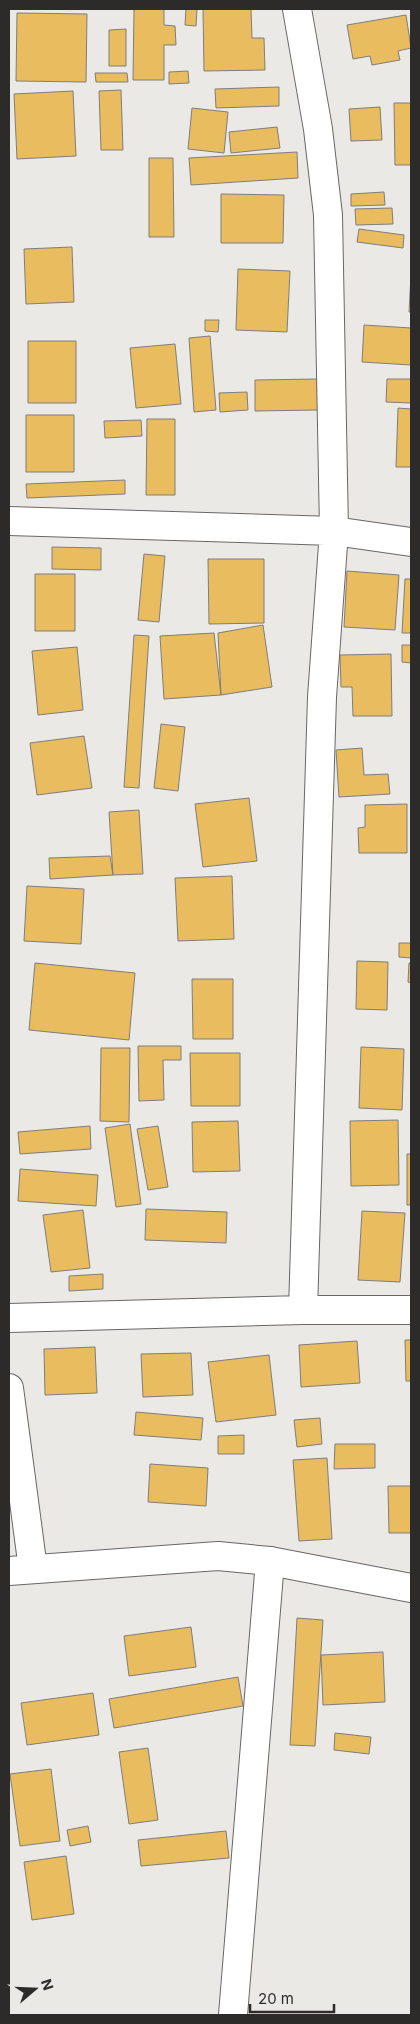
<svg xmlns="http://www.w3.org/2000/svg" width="420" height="2024" viewBox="0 0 420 2024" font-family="Inter,sans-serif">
<rect width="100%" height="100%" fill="#ebe9e6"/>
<path fill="#e8bc5f" stroke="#7f7e7b" d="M134,9H164V25L175,26L176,45H164V80H133Z
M186,9H197L196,26L185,25Z
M203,9H251L252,38H264L265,70L204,71Z
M17,13L87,14L86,82L16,81Z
M406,15L411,48L398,51L400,60L372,65L370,56L353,59L347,25Z
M126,29V66H109V30Z
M188,71L189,83L169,84V72Z
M95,73H127L128,82H96Z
M279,87V106L216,108L215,89Z
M121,90L123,150H101L99,91Z
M73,91L76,156L17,159L14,94Z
M394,103H411V165H395Z
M380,107L382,140L351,141L349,109Z
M192,108L228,112L224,153L188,149Z
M277,127L280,148L231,153L229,132Z
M297,152L298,178L191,185L189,158Z
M149,158H173L174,237H149Z
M384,192L385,205L351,206V194Z
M221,194L284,195L283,243H221Z
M392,208L393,224L356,225L355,209Z
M359,229L404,235L403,248L357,242Z
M72,247L74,302L26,304L24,249Z
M238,269L290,271L287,332L236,330Z
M411,275V312H409Z
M205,320H219L218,332L205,331Z
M364,325L411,328V365L362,362Z
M210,336L216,410L194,412L189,338Z
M28,341H76V403H28Z
M175,344L181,404L136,408L130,348Z
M317,379L318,410L255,411V380Z
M387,379H411V403L386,402Z
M247,392L248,410L220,412L219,393Z
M398,408L411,409V467H396Z
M26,415H74V472H26Z
M147,419H175V495H146Z
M141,420L142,436L105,438L104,421Z
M125,480V494L27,498L26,484Z
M52,547L101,548V570L52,569Z
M144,554L165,556L159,622L138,620Z
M208,559H264V623L209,624Z
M347,571L399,575L395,630L344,627Z
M35,574H75V631H35Z
M405,579H411V633H402Z
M263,625L272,687L221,695L218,633Z
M214,633L221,695L164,699L160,636Z
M134,635L149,636L139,788L124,787Z
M402,645H411V663L402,662Z
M77,647L83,710L38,715L32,651Z
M391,654L392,716H353L352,687H341L340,655Z
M161,724L185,727L178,791L154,788Z
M84,736L92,788L37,795L30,743Z
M362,748L364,775L388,774L390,794L339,797L336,750Z
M249,798L257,861L203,867L195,804Z
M407,804V853H359L358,828L365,827V805Z
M139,810L143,874L113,875L109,812Z
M110,856L113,875L50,879L49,858Z
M232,876L234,939L178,941L175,878Z
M27,886L84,889L81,944L24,941Z
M399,943H411V958L399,957Z
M357,961L388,962L387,1010L356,1009Z
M35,963L135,973L129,1040L29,1030Z
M409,963H411V983L408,982Z
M192,979H233V1039H193Z
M138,1046H181V1060H163L164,1100L139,1101Z
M361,1047L404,1049L402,1110L359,1108Z
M101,1048H130L129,1122L100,1121Z
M190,1053H240V1106H191Z
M398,1120L399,1185L351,1186L350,1121Z
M238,1121L240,1171L193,1172L192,1122Z
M130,1124L141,1204L116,1207L105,1128Z
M90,1126L91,1149L20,1154L18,1132Z
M158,1126L168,1187L148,1190L137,1129Z
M407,1154H411V1205H407Z
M20,1169L98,1175L96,1206L18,1201Z
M146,1209L227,1212L226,1243L145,1240Z
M83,1210L90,1268L51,1272L43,1215Z
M362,1211L405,1213L400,1282L358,1280Z
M103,1274V1289L69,1291V1276Z
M405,1340H411V1381H406Z
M357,1341L360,1383L301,1387L299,1345Z
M95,1347L97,1393L45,1395L44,1349Z
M191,1353L193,1395L143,1397L141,1354Z
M269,1355L276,1415L216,1422L208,1362Z
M136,1412L203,1418L201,1440L134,1435Z
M320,1418L322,1444L297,1447L294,1420Z
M244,1435V1454H218V1436Z
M335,1444H375V1468L334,1469Z
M327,1458L332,1539L299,1541L293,1460Z
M150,1464L208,1468L206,1506L148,1502Z
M388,1486H411V1533H389Z
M297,1618L323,1620L315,1746L290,1745Z
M191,1627L196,1667L129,1676L124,1636Z
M383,1652L385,1702L323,1705L321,1655Z
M238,1677L243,1706L114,1728L109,1699Z
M93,1693L99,1735L27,1745L21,1703Z
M335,1733L371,1737L369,1754L334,1750Z
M148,1748L158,1820L129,1824L119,1752Z
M51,1769L60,1841L20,1846L10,1774Z
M88,1826L91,1842L70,1846L67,1830Z
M226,1831L229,1858L141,1866L138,1840Z
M66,1856L74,1914L32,1920L24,1862Z"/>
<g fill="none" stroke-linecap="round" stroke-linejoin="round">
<g stroke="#696765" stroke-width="30">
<path id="street" d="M297,9L318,129L328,215L334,531L322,697L303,1310
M9,521L334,531L411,542
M9,1318L303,1310H411
M233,2015L270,1561"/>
</g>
<g stroke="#696765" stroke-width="30">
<path id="secondary" d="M9,1388L33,1569
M9,1571L218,1556L270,1561L411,1588"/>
</g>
<use href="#street" stroke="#fff" stroke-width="28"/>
<use href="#secondary" stroke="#fff" stroke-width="28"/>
</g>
<rect width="420" height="2024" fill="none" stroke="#2c2b2a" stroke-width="20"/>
<g transform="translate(35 1989) rotate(71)" stroke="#ebe9e6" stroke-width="4" paint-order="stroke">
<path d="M0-4L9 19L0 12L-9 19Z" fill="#2c2b2a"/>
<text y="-8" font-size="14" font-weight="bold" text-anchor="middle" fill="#2c2b2a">N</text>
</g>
<path d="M250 2004v8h84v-8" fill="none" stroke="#2c2b2a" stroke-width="2.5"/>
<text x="258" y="2004" font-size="15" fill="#2c2b2a" stroke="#ebe9e6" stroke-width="4" paint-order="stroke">20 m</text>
</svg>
